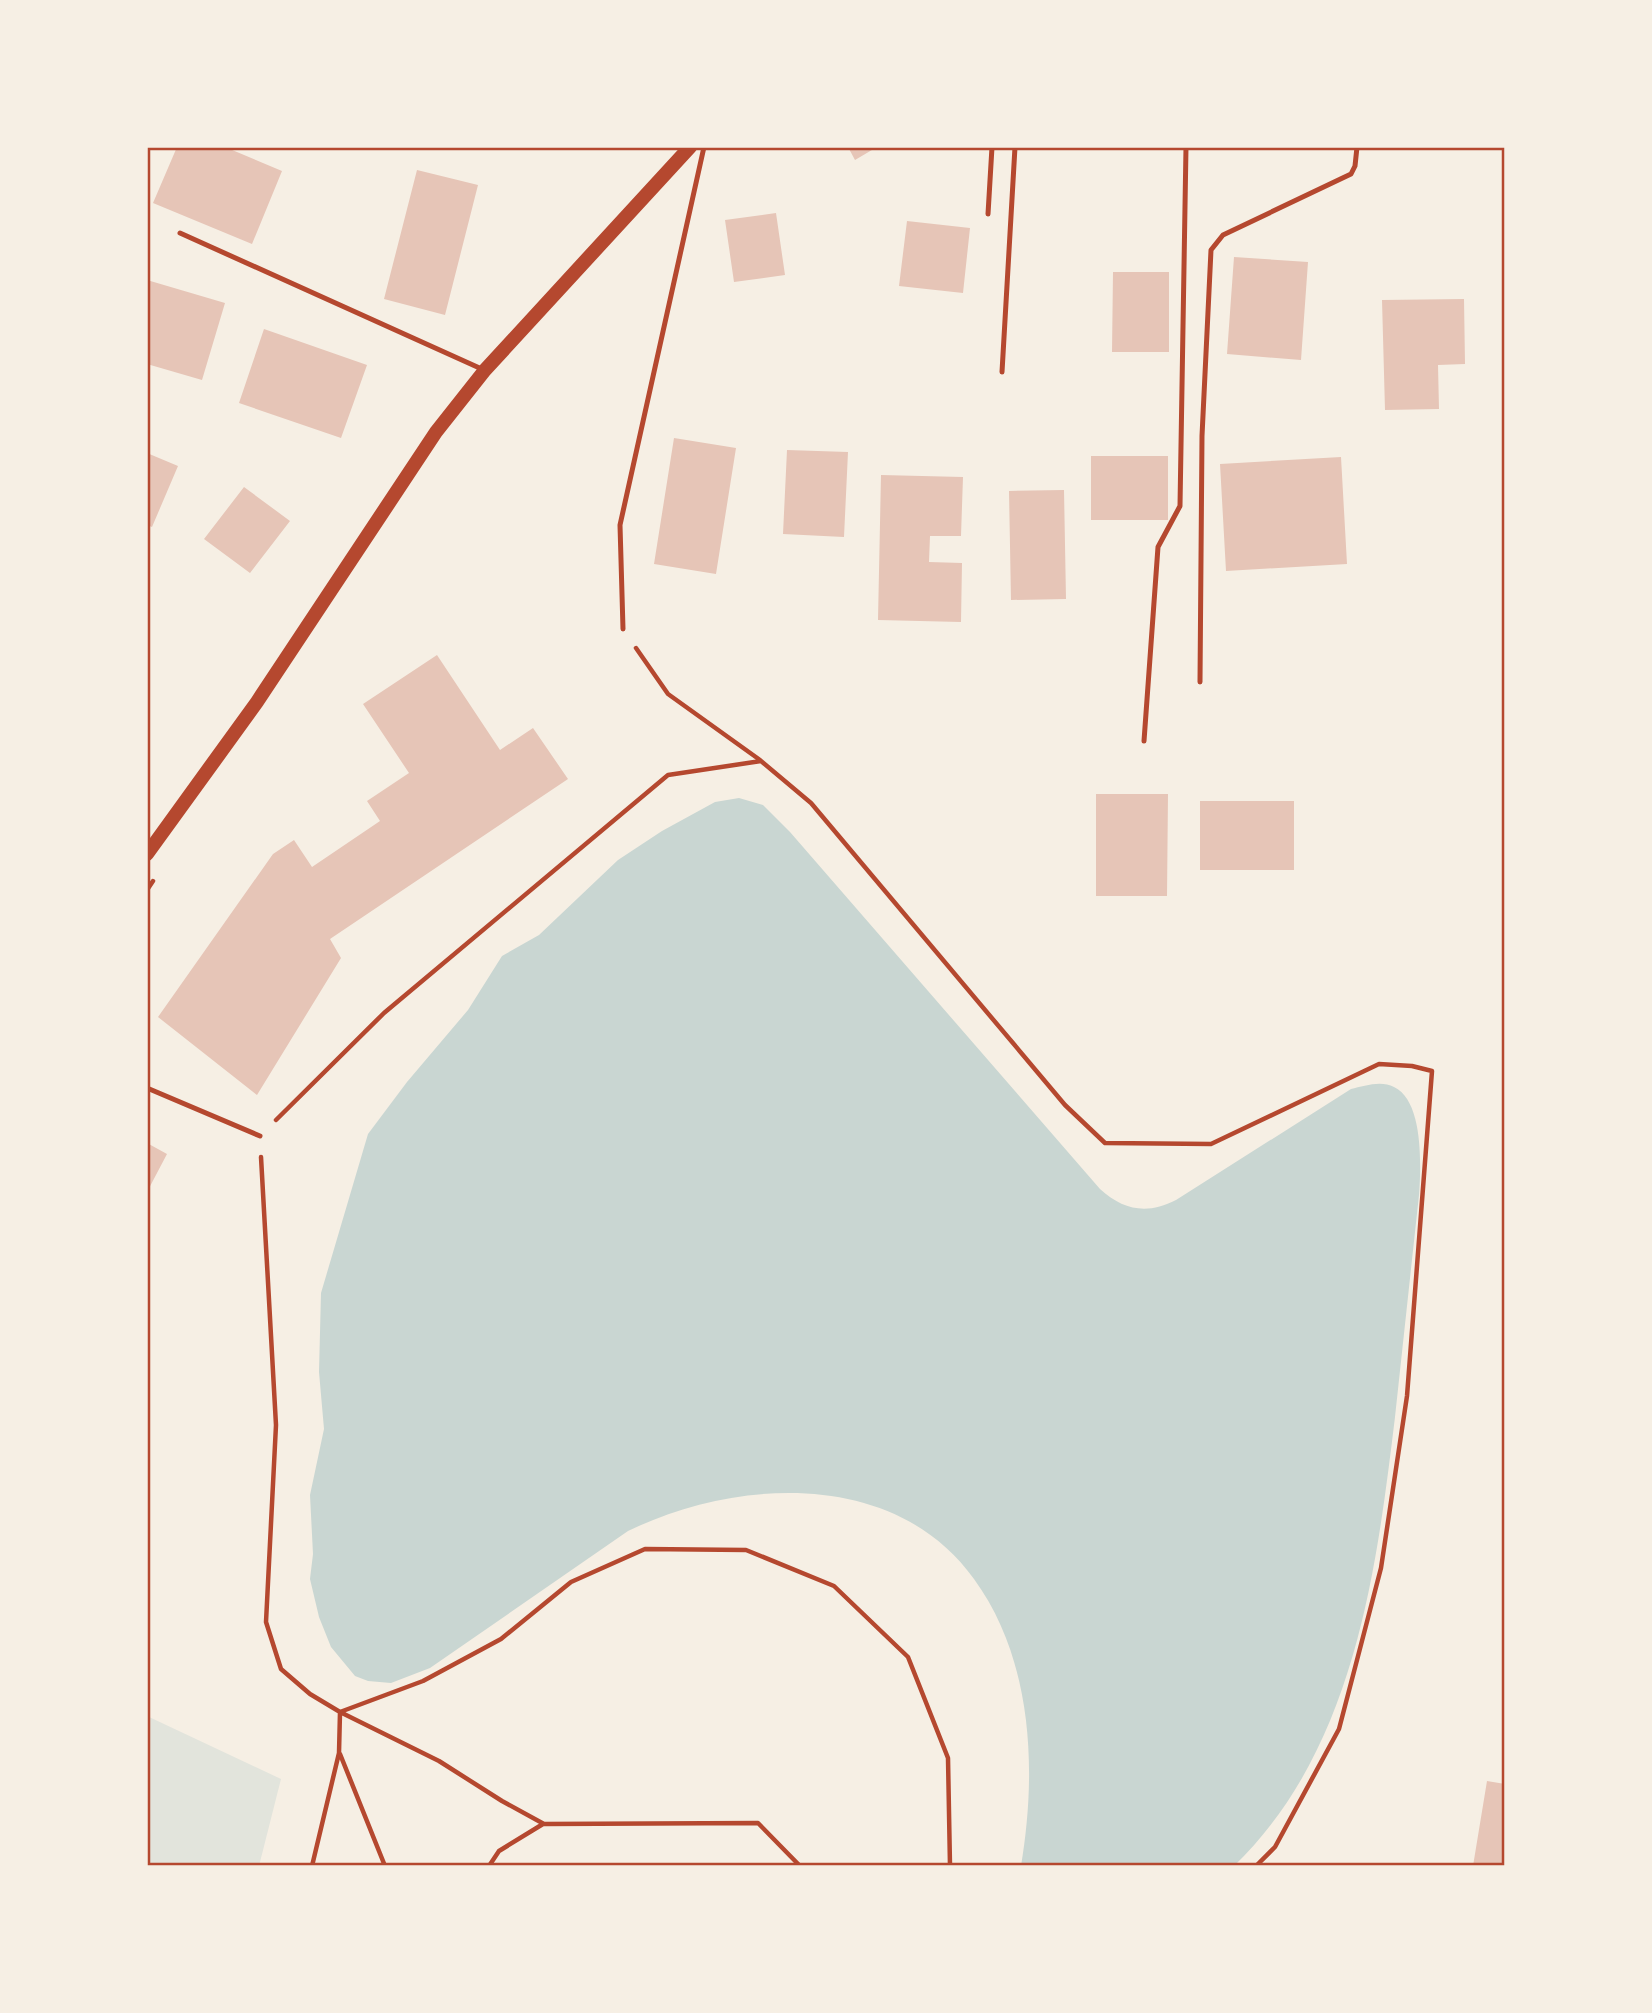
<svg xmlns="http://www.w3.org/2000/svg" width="1652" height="2013" viewBox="0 0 1652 2013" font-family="Signika,sans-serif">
<rect width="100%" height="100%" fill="#f6efe4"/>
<path fill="#e2e4dc" d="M147,1716L281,1779L259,1866H147Z"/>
<path fill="#c9d6d2" d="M739,798L763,805L790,832L1100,1189C1123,1210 1147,1215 1176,1200L1351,1089C1364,1086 1381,1080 1394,1087C1424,1101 1421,1168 1419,1195C1411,1269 1403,1343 1395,1417C1376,1574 1354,1750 1234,1866H1021C1037,1771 1033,1660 974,1579C895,1469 737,1478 628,1531L430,1668L391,1683L368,1681L355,1676L331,1647L319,1617L310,1579L313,1554L310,1495L324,1429L319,1372L321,1293L368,1134L407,1082L468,1010L502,956L539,935L618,860L662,831L715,802Z"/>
<path fill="#e6c5b7" d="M177,147H225L282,171L252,244L153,203Z
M848,147H877L855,160Z
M417,170L478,185L445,315L384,299Z
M776,213L785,275L734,282L725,220Z
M907,221L970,228L963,293L899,286Z
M1234,257L1308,262L1301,360L1227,354Z
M1113,272H1169V352H1112Z
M147,280L225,303L202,380L147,364Z
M1464,299L1465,364L1438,365L1439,409L1385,410L1382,300Z
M264,329L367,365L341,438L239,403Z
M674,438L736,448L716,574L654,564Z
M787,450L848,452L844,537L783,534Z
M147,453L178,466L152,527L147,525Z
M1091,456H1168V520H1091Z
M1341,457L1347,564L1226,571L1220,464Z
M881,475L963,477L961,536H930L929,562L962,563L961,622L878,620Z
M244,487L290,521L250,573L204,539Z
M1064,490L1066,599L1011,600L1009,491Z
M437,655L500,750L533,728L568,779L330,939L341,958L257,1095L158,1017L273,854L294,840L312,867L380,821L367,801L409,773L363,704Z
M1096,794H1168L1167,896H1096Z
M1200,801H1294V870H1200Z
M147,1143L167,1154L147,1192Z
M1487,1781L1505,1784V1866H1473Z"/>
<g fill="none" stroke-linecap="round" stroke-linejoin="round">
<path stroke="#b5482f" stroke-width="4.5" d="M636,648L668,694L760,760
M147,890L153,881
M276,1120L384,1013L668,775L761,761L811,803L1065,1105L1105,1143L1211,1144L1379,1064L1412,1066L1432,1071L1407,1396L1381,1568L1339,1729L1275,1847L1256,1866
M261,1157L276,1425L266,1622L281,1669L310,1694L340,1712L423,1681L501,1639L571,1582L645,1549L746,1550L834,1586L908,1657L948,1758L950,1866
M340,1754L385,1866
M312,1866L339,1753L340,1712L439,1761L502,1801L544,1824L758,1823L800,1866
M489,1866L499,1851L543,1824"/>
<path stroke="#b5482f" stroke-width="5" d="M988,214L992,147
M180,233L484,370
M1002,372L1015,147
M623,629L620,525L704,147
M1200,682L1202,436L1211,250L1223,235L1351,174L1355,166L1357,147
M1144,741L1158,547L1180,506L1186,147
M147,1088L260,1136"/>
<path stroke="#b5482f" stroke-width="14" d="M147,854L257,702L436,432L485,370L690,147"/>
</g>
<rect width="1652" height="2013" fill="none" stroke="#f6efe4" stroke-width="298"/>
<rect x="149" y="149" width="1354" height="1715" fill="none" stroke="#b5482f" stroke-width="2.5"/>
</svg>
